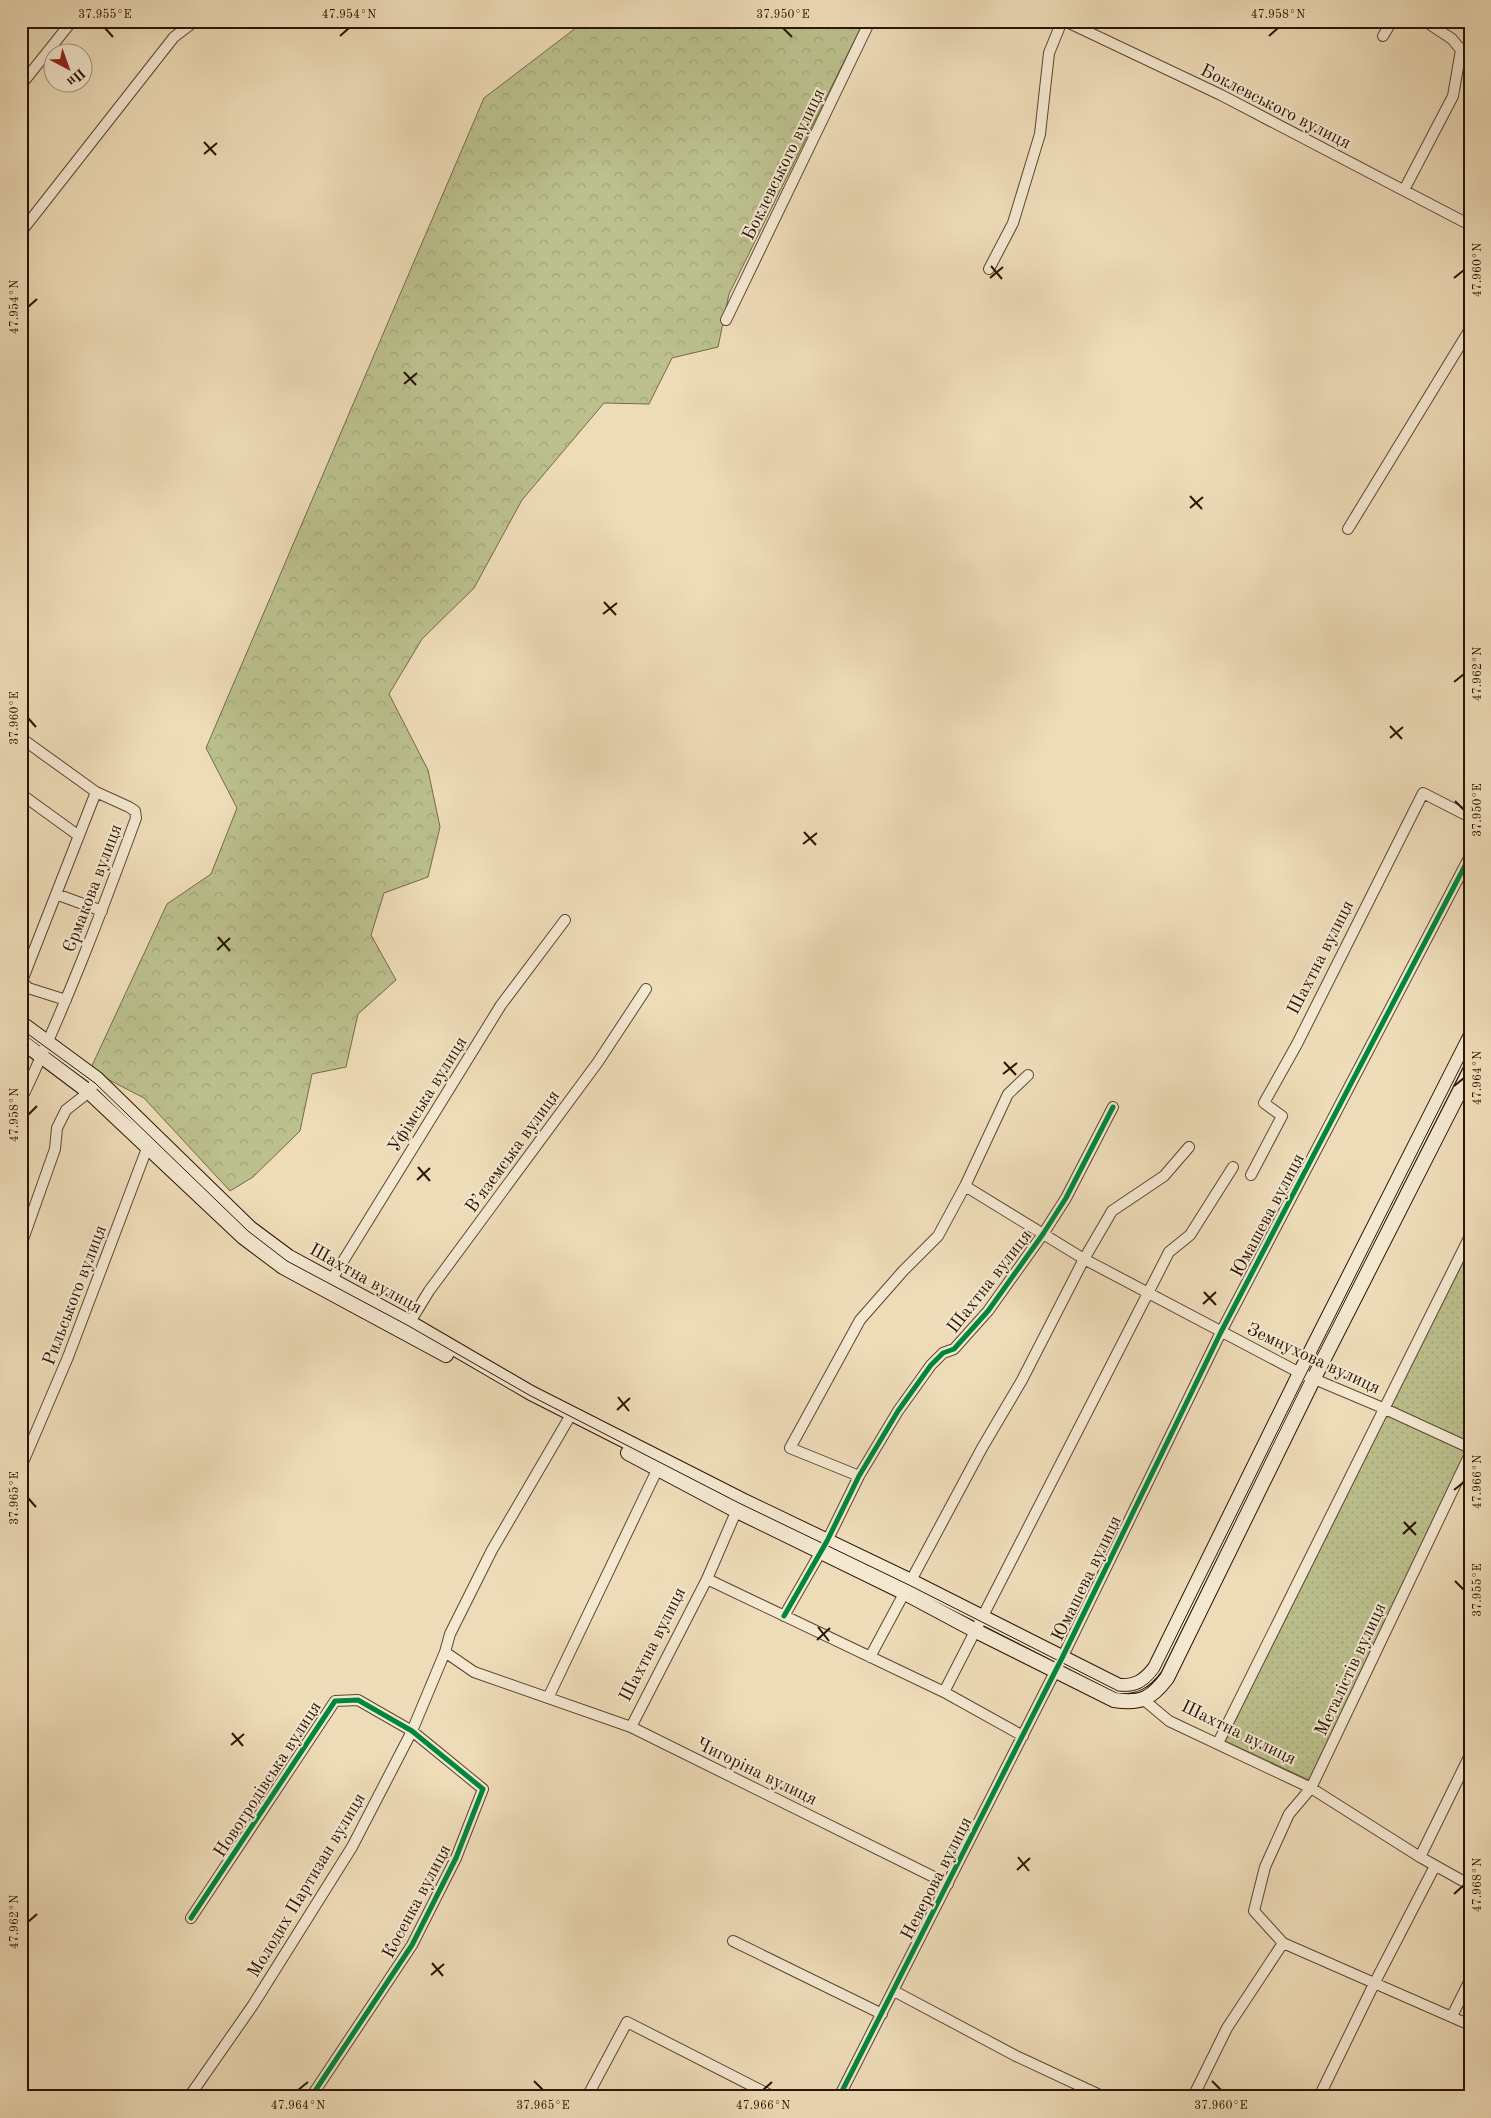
<svg xmlns="http://www.w3.org/2000/svg" width="1491" height="2118" viewBox="0 0 1491 2118" font-family="'Old Standard TT',serif">
<defs>
<pattern id="forest-crowns" width="20" height="18" patternUnits="userSpaceOnUse" patternTransform="scale(1.25)"><rect width="20" height="18" fill="#bbc08d"/><path d="M2 6a3 3 0 1 1 6 0M12 15a3 3 0 1 1 6 0" fill="none" stroke="#a1a478"/></pattern>
<pattern id="park-dots" width="8" height="8" patternUnits="userSpaceOnUse" patternTransform="scale(1.25)"><rect width="8" height="8" fill="#bbc08d"/><path d="M2 2h.1M6 6h.1" fill="none" stroke="#a1a478" stroke-width="1.8" stroke-linecap="round"/></pattern>
</defs>
<rect width="100%" height="100%" fill="#eedcb8"/>
<filter id="stains"><feTurbulence type="fractalNoise" baseFrequency=".004" numOctaves="4"/><feColorMatrix values="0 0 0 0 .2 0 0 0 0 .09 0 0 0 0 .02 0 0 0 .5 -.17"/></filter>
<radialGradient id="worn" r=".72"><stop offset=".6" stop-color="#630" stop-opacity="0"/><stop offset="1" stop-color="#630" stop-opacity=".3"/></radialGradient>
<path fill="url(#forest-crowns)" stroke="#746a48" d="M585,21H864L729,294L718,347L672,358L649,404L604,403L522,500L474,588L422,639L389,694L428,770L440,827L428,877L384,893L371,935L396,980L358,1014L346,1067L312,1074L300,1131L253,1177L230,1191L144,1098L90,1070L167,904L211,874L237,808L206,748L484,98Z"/>
<path fill="url(#park-dots)" stroke="#746a48" d="M1470,1248V1447L1309,1780L1223,1740Z"/>
<g fill="none" stroke-linecap="round" stroke-linejoin="round">
<g stroke="#5c4630" stroke-width="12">
<path id="street" d="M1065,21L1221,95L1470,225
M1425,21L1452,39L1461,50
M1383,36L1392,21
M21,85L72,21
M1404,190L1453,96L1461,50L1470,45
M21,232L174,37L195,21
M989,269L1013,223L1040,134L1049,53L1062,21
M726,320L870,21
M1348,529L1470,329
M21,738L96,792L129,807L135,811L136,818C101,914 65,1008 21,1100
M21,794L79,836
M56,894L102,911
M66,1000L28,988L22,981L96,792
M1251,1175L1282,1116L1264,1103L1297,1044L1423,793L1470,817
M965,1186L1084,1259L1300,1373L1383,1408L1470,1448
M21,1245L55,1149L57,1128L66,1110L89,1092L97,1079
M329,1284L501,1005L565,920
M407,1327L429,1291L598,1062L646,989
M21,1467L68,1357L149,1143
M859,1476L790,1448L860,1320L903,1271L938,1236L965,1186L1008,1094L1028,1075
M707,1579L944,1692L1023,1736
M784,1616L827,1541L859,1476L898,1411L931,1365L943,1353L954,1349L988,1311L1043,1234L1066,1198L1113,1107
M445,1652L474,1672L631,1727L948,1884
M870,1657L982,1448L1022,1380L1084,1259L1112,1211L1164,1176L1189,1147
M944,1692L1169,1252L1190,1235L1233,1167
M548,1698L658,1468
M1144,1700L1169,1721L1311,1788L1420,1857L1470,1885
M631,1727L707,1579L739,1505
M1218,1743L1470,1236
M1420,1857L1470,1755
M191,1918L335,1701L358,1700L412,1731L483,1789L456,1858L412,1945L311,2097
M733,1941L882,2014
M1283,1943L1254,1911L1265,1867L1289,1814L1311,1788L1470,1454
M894,1991L1016,2056L1104,2097
M1452,2016L1470,1980
M189,2097L253,2005L352,1847L412,1731L445,1652L450,1634L492,1550L572,1413
M587,2097L627,2022L774,2097
M839,2097L1062,1658L1221,1332L1470,856
M1193,2097L1227,2028L1283,1943L1470,2025
M1319,2097L1374,1984L1435,1866"/>
</g>
<g stroke="#2c1402" stroke-width="16">
<path id="secondary" d="M21,1023L97,1079L250,1228L289,1257L409,1322L531,1393L740,1499L911,1581L1119,1686C1136,1687 1145,1681 1155,1668L1300,1373L1470,1037
M21,1041L89,1092L243,1237L283,1267L446,1355
M628,1453L737,1511L905,1593L976,1631L1114,1700C1141,1704 1151,1699 1167,1678L1313,1380L1470,1071"/>
</g>
<use href="#street" stroke="#f4e8d1" stroke-width="10"/>
<use href="#secondary" stroke="#f4e8d1" stroke-width="14"/>
<path stroke="#2c1402" stroke-width="1" d="M21,1029L95,1083L248,1231L287,1261L407,1325L529,1395L739,1503L909,1585L1118,1691C1137,1693 1147,1687 1159,1671L1305,1376L1470,1048"/>
<g stroke="#f4e8d1" stroke-width="8">
<path id="cycleway" d="M784,1616L827,1541L859,1476L898,1411L931,1365L943,1353L954,1349L988,1311L1043,1234L1066,1198L1113,1107
M191,1918L335,1701L358,1700L412,1731L483,1789L456,1858L412,1945L311,2097
M839,2097L1062,1658L1221,1332L1470,856"/>
</g>
<use href="#cycleway" stroke="#00873e" stroke-width="5"/>
</g>
<path fill="none" stroke="#2c1402" stroke-width="2" d="M105,28L113,37M783,28L792,37M340,36L349,28M1269,36L1278,28M204,142L216,155M204,154L217,143M991,266L1002,279M990,278L1003,267M1454,278L1464,270M28,307L37,299M404,372L416,385M404,384L417,373M1190,496L1202,509M1190,508L1203,497M604,602L616,615M603,614L617,603M1454,682L1464,674M28,718L36,727M1390,726L1402,739M1390,738L1403,727M1455,801L1464,810M804,832L816,845M803,844L817,833M218,937L230,951M217,950L230,938M1004,1062L1016,1075M1003,1074L1017,1063M1454,1086L1464,1078M28,1115L37,1106M418,1167L430,1181M417,1180L430,1168M1204,1292L1216,1305M1203,1304L1216,1292M618,1397L629,1411M617,1410L630,1398M1454,1490L1464,1482M28,1498L36,1507M1404,1522L1416,1535M1403,1534L1416,1522M1455,1581L1464,1590M818,1627L829,1641M817,1640L830,1628M232,1733L243,1746M231,1745L244,1734M1018,1857L1029,1871M1017,1870L1030,1858M1454,1894L1464,1885M28,1922L37,1914M432,1963L443,1976M431,1975L444,1964M534,2081L543,2090M1212,2081L1221,2090M298,2090L308,2082M763,2090L772,2082"/>
<g text-anchor="middle" stroke-width="4" stroke-linejoin="round" paint-order="stroke">
<g font-size="18" fill="#2c1402" stroke="#f4e8d1">
<text transform="translate(1276 106) rotate(27)" y="6">Боклевського вулиця</text>
<text transform="translate(783 164) rotate(-64)" y="6">Боклевського вулиця</text>
<text transform="translate(92 888) rotate(-69)" y="6">Єрмакова вулиця</text>
<text transform="translate(1320 957) rotate(-63)" y="6">Шахтна вулиця</text>
<text transform="translate(427 1094) rotate(-58)" y="6">Уфімська вулиця</text>
<text transform="translate(512 1151) rotate(-54)" y="6">В’яземська вулиця</text>
<text transform="translate(1267 1215) rotate(-62)" y="6">Юмашева вулиця</text>
<text transform="translate(366 1278) rotate(29)" y="6">Шахтна вулиця</text>
<text transform="translate(989 1281) rotate(-52)" y="6">Шахтна вулиця</text>
<text transform="translate(74 1295) rotate(-69)" y="6">Рильського вулиця</text>
<text transform="translate(1314 1358) rotate(25)" y="6">Земнухова вулиця</text>
<text transform="translate(1086 1578) rotate(-64)" y="6">Юмашева вулиця</text>
<text transform="translate(652 1644) rotate(-63)" y="6">Шахтна вулиця</text>
<text transform="translate(1350 1669) rotate(-65)" y="6">Металістів вулиця</text>
<text transform="translate(1239 1732) rotate(26)" y="6">Шахтна вулиця</text>
<text transform="translate(757 1771) rotate(26)" y="6">Чигоріна вулиця</text>
<text transform="translate(267 1779) rotate(-57)" y="6">Новогродівська вулиця</text>
<text transform="translate(936 1878) rotate(-63)" y="6">Неверова вулиця</text>
<text transform="translate(306 1885) rotate(-59)" y="6">Молодих Партизан вулиця</text>
<text transform="translate(416 1901) rotate(-62)" y="6">Косенка вулиця</text>
</g>
</g>
<rect width="1491" height="2118" fill="none" stroke="#eedcb8" stroke-width="55"/>
<g transform="translate(68 68) rotate(139)"><circle r="24" fill="#f4e8d1" stroke="#a4937e"/>
<path d="M0-4L9 19L0 12L-9 19Z" fill="#8f2418"/>
<text y="-8" font-size="14" font-weight="bold" text-anchor="middle" fill="#2c1402">Пн</text>
</g>
<rect x="28" y="28" width="1436" height="2062" fill="none" stroke="#2c1402" stroke-width="2"/>
<g font-size="12" text-anchor="middle" fill="#2c1402">
<text x="105" y="18">37.955°E</text>
<text x="349" y="18">47.954°N</text>
<text x="783" y="18">37.950°E</text>
<text x="1278" y="18">47.958°N</text>
<text transform="translate(1477 270) rotate(-90)" y="4">47.960°N</text>
<text transform="translate(14 307) rotate(-90)" y="4">47.954°N</text>
<text transform="translate(1477 674) rotate(-90)" y="4">47.962°N</text>
<text transform="translate(14 718) rotate(-90)" y="4">37.960°E</text>
<text transform="translate(1477 810) rotate(-90)" y="4">37.950°E</text>
<text transform="translate(1477 1078) rotate(-90)" y="4">47.964°N</text>
<text transform="translate(14 1115) rotate(-90)" y="4">47.958°N</text>
<text transform="translate(1477 1482) rotate(-90)" y="4">47.966°N</text>
<text transform="translate(14 1498) rotate(-90)" y="4">37.965°E</text>
<text transform="translate(1477 1590) rotate(-90)" y="4">37.955°E</text>
<text transform="translate(1477 1885) rotate(-90)" y="4">47.968°N</text>
<text transform="translate(14 1922) rotate(-90)" y="4">47.962°N</text>
<text x="298" y="2109">47.964°N</text>
<text x="543" y="2109">37.965°E</text>
<text x="763" y="2109">47.966°N</text>
<text x="1221" y="2109">37.960°E</text>
</g>
<rect width="100%" height="100%" filter="url(#stains)"/>
<rect width="100%" height="100%" fill="url(#worn)"/>
</svg>
